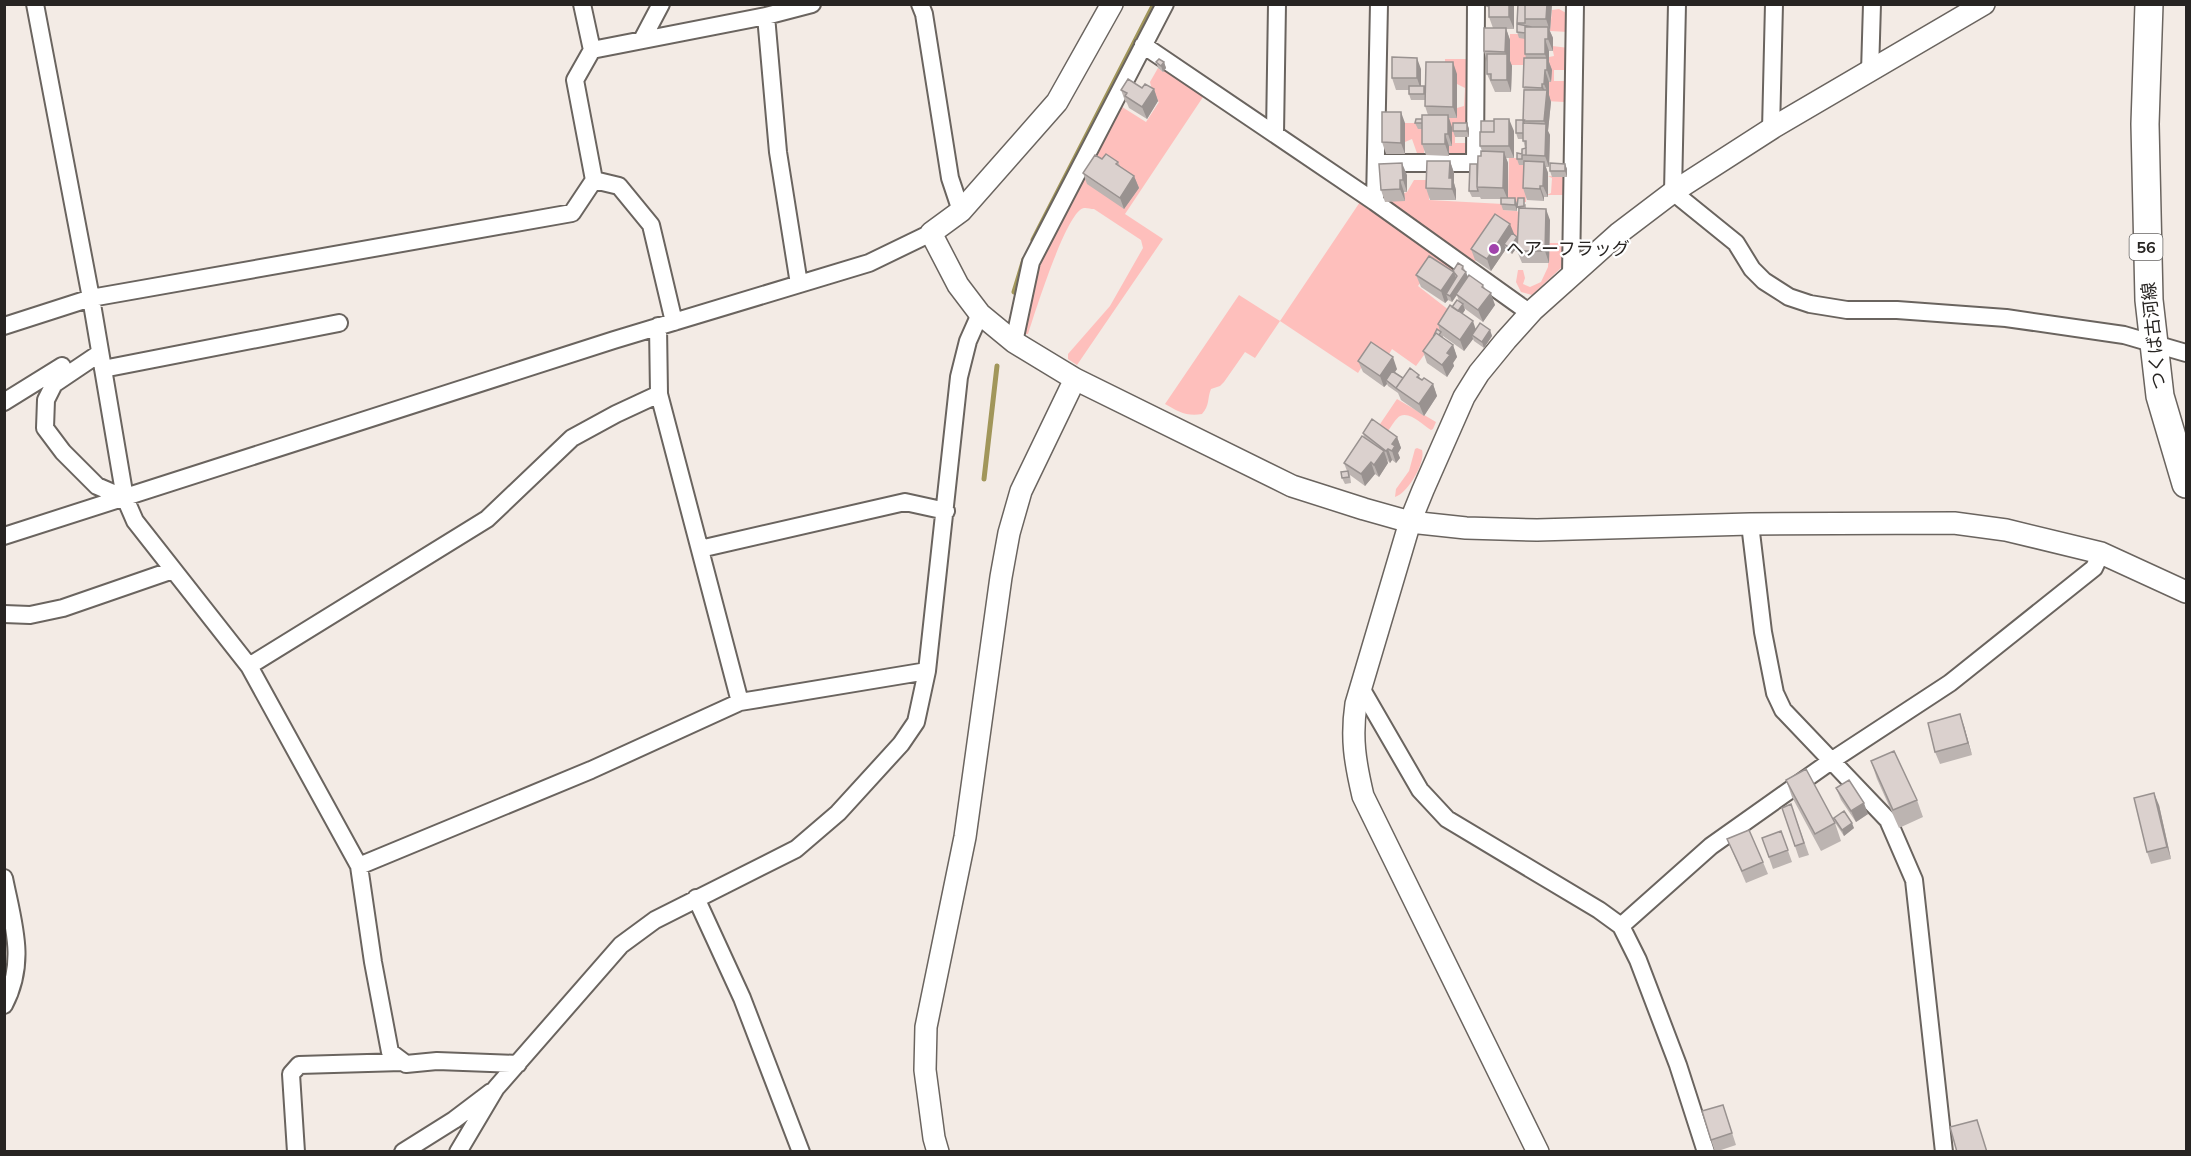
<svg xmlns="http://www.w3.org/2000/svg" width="2191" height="1156" viewBox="0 0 2191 1156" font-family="Mulish,'Noto Sans JP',sans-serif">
<rect width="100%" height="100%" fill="#f3ebe5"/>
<path fill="#febfbc" d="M1559,9L1568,14V32L1550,31L1552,10Z
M1510,34H1519L1527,39L1528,65H1509Z
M1552,46L1569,48L1568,70H1554V81H1564V102L1546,101L1549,95V57L1554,56Z
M1445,59H1470V124L1455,125V143H1467L1468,151L1465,156H1449V146L1430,118H1457V108L1464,106L1465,88L1457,84L1445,74Z
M1167,67L1207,91L1125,214L1163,239L1077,365L1068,359V354L1110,306L1143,248L1141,240L1094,209C1089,209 1084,206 1080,210C1063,224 1036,309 1028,334H1024L1033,276L1119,105L1146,122L1159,102L1149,96L1152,90L1150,82L1158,68L1163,72Z
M1405,123H1417L1425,129L1424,156H1418L1412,139L1405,142Z
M1509,158H1519V165H1527L1526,202H1504L1508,199Z
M1548,176L1567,177V195H1547L1551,193L1552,178Z
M1414,180H1429V200L1503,204V210L1517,211L1520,214V235L1515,236L1499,226L1471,267L1383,202L1407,192Z
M1362,199L1460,269L1456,275L1432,267L1418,286L1454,314L1416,366L1392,349L1385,361L1371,352L1358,373L1280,321L1255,358L1245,352L1224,382L1220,386L1211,389C1207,399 1210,405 1202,414C1187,417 1177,411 1165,404L1239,295L1280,321Z
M1549,243H1558L1566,246L1565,261L1562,267L1532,295L1521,292L1516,282L1518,270H1523L1525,278L1523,284L1530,287L1541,282L1548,267Z
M1397,399L1436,422L1433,429L1431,430C1423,425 1410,411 1400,416C1396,418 1391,427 1388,431L1376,430Z
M1417,448L1422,450C1426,462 1408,493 1395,497L1396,489L1409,471L1415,449Z"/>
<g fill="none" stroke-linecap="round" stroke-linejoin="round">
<path stroke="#a1965a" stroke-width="5" d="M1033,240L1154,4
M1014,292L1024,259
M984,479L997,366"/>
<g stroke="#6a645f" stroke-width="20">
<path id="minor" d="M35,4L91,298L125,498L135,521L249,666L359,866L373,962L390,1052L406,1064L437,1061L518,1064
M920,4L924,14L950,178L961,211
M1677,4L1673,192L1736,243L1752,269L1764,281L1789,297L1810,304L1847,310H1897L2006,318L2124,335L2186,353
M766,16L778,152L799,284
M642,40L661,4
M1143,45L1375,202L1530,313
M592,50L766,16L812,4
M1870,72L1872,4
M1771,130L1774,4
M1275,134L1277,4
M1376,163H1475L1476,4
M594,180L619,186L651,225L674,322
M1375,202L1379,4
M1571,276L1575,4
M4,326L91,298L572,213L594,180L575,80L592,50L582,4
M658,326L659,394L740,702
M1014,342L1031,262L1165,4
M100,353L54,384L46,400L45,428L63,452L97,486L125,498
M103,369L339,323
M4,402L62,366
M1750,524L1763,632L1775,693L1783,710L1888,820L1914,880L1944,1152
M4,536L614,340L869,263L931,233
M700,549L905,502L946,511
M4,614L30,615L63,608L173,570
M249,666L487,519L572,438L616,414L659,394
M1361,688L1420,790L1447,819L1599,910L1621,926L1638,960L1678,1065L1706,1152
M359,866L591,770L740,702L927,671
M4,878C13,923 27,962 4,1005
M696,898L742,998L801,1152
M1621,926L1711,846L1831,761L1950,683L2094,568L2101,553
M296,1152L291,1074L299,1065L402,1062
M403,1152L454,1120L491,1092
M458,1152L496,1088L621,945L655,920L796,849L838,813L901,744L916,722L927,671L959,377L968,341L980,314"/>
</g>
<g stroke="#6a645f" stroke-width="24">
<path id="tertiary" d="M1112,4L1057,102L961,211L931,233L958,285L980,314L1014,342L1075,379L1292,486L1364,509L1410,522L1466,528L1537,530L1750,524L1954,523L2006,530L2101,553L2186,592
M938,1152L934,1138L925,1070L926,1027L965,837L1001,577L1009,533L1021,491L1075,379
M1538,1152L1363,796C1355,762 1351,738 1356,704L1410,522L1423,490L1464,397L1479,373L1506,340L1533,310L1619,233L1673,192L1774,127L1984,4"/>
</g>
<g stroke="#6a645f" stroke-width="30">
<path id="primary" d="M2149,4L2145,124L2149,300L2160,396L2186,484"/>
</g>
<use href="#minor" stroke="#fff" stroke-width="16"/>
<use href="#tertiary" stroke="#fff" stroke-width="21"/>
<use href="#primary" stroke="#fff" stroke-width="27"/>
</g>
<path fill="#bcb4b1" d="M1487,4H1514V29H1506L1510,40V61L1512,66L1511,92H1495L1487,74V62L1484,51L1493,28L1489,17V12Z
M1518,4H1552L1550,31L1553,38V51H1549V62L1552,70L1551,82H1549V95L1551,102L1548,131L1550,135L1549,167H1546L1548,173V197H1544V201L1527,200L1523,188L1524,165H1519L1517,159L1525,148L1523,139H1518L1516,133L1523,120L1524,90L1523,87L1526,58L1525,54V39L1519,38L1517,32Z
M1156,62H1164L1166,68L1163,72L1158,68Z
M1421,69V86L1425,91L1457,74V118H1449L1452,146H1449V156L1426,155L1422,144V129H1418L1415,123L1428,115L1425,106V100H1411L1409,94V90H1396L1392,78Z
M1142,88L1154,89L1158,101L1147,119L1129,108L1127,103L1125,101L1121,90Z
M1405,123V154H1386L1382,142Z
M1467,123L1469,129V137H1455L1453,131Z
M1514,131V158H1506L1508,163V198H1515L1517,204V211L1503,210L1501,204V199H1481L1480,197H1472L1469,191L1477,164L1481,156L1482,151L1480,146Z
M1450,161L1454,173V183L1456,190V200H1430L1426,188Z
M1118,162L1120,166L1134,176L1139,188L1124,209L1087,184L1083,173Z
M1565,164L1567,169V177H1552L1550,171Z
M1407,175V192H1404L1405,201L1385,202L1381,190Z
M1526,204V208L1550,220L1549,263H1522L1517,251L1518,246L1512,254L1506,249L1491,271L1475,260L1471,249L1514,235L1517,237L1519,210L1517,207Z
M1463,266L1468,277L1483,285L1495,305L1483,322L1464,308L1465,310L1462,313L1476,329L1490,330L1492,336L1484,348L1474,341L1473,339L1464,351L1443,336V338L1453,345L1457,357L1453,363L1454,366L1447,377L1427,363L1423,351L1440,331L1438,324L1452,307L1459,302L1457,295L1452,302L1448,300L1445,303L1421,287L1416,275L1453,271Z
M1358,361L1397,369L1395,372L1403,378L1419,375L1420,379L1433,384L1437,396L1424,416L1401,400L1398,393L1388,386L1387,384L1384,387L1363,372Z
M1363,433L1397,437L1401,448L1398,453L1400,458L1396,463L1392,460L1390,463L1387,460L1388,463L1379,477L1375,474L1365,486L1350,475L1351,483L1345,484L1342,478L1347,471L1344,463L1364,438Z
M1964,726L1972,755L1940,764L1935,752Z
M1871,761L1917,800L1923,817L1899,828L1877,779Z
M1786,780L1835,823L1841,841L1821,851L1792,797Z
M1836,788L1868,814L1856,822L1841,800Z
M1791,804L1809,855L1799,858L1782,808Z
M2159,805L2171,859L2151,864L2147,852Z
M1834,818L1854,828L1844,836L1836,824Z
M1781,831L1792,862L1773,869L1762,838Z
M1727,839L1763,862L1768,874L1746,883Z
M1723,1105L1736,1145L1715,1152L1711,1140Z"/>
<path fill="#999290" d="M1509,4H1514V29L1509,17Z
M1547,4H1552L1550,31L1546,19Z
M1548,27L1553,38V51L1548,39Z
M1506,28L1510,40V61L1512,66L1511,92L1507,80V57L1505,52Z
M1545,39L1549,51V62L1552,70L1551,82L1547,70V61L1545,54Z
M1417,58L1421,69V90L1417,78Z
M1164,62L1166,68L1163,72L1161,66Z
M1453,62L1457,74V118L1453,107Z
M1545,70L1549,82V95L1551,102L1548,131L1550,135L1549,167L1545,156L1546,126L1544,121L1546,98L1542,88V84L1546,95L1547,91L1544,84Z
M1154,89L1158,101L1147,119L1142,107Z
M1401,112L1405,123V154L1401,143Z
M1448,115L1452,127V146L1448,134Z
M1509,119L1514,131V158L1509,146Z
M1467,123L1469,129V137L1467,131Z
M1445,134L1449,146V156L1445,144Z
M1504,152L1508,163V200L1503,188Z
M1450,161L1454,173V183L1456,190V200L1452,189L1449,178Z
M1544,162L1548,173V197L1543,186Z
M1402,163L1407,175V192L1403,180Z
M1565,164L1567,169V177L1565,171Z
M1134,176L1139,188L1124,209L1120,198Z
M1400,180L1404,192L1405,201L1400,189Z
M1540,186L1544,197V201L1540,189Z
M1515,198L1517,204V211L1515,205Z
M1546,209L1550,220L1549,263L1545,251Z
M1510,224L1515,236L1504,244L1506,249L1491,271L1487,259Z
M1517,237L1520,243L1512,254L1510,248Z
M1454,272L1458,284L1446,294L1448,300L1445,303L1441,291Z
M1466,272L1468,278L1452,302L1450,296Z
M1491,293L1495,305L1483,322L1478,310Z
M1463,304L1465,310L1460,318L1457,312Z
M1473,321L1477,333L1472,335L1473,339L1464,351L1460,340Z
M1490,330L1492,336L1484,348L1482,342Z
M1453,345L1457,357L1453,363L1454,366L1447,377L1442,365L1447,353Z
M1393,357L1397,369L1388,382L1386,380L1387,384L1384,387L1380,376Z
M1433,384L1437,396L1424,416L1419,404Z
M1397,437L1401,448L1398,453L1400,458L1396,463L1392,451V444Z
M1388,449L1392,460L1390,463L1386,451Z
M1384,451L1388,463L1379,477L1374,465Z
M1371,462L1375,474L1365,486L1361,474Z
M1960,714L1964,726L1972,755L1968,743Z
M2154,793L2159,805L2171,859L2167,847Z
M1864,803L1868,814L1856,822L1851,811Z
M1852,823L1854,828L1844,836L1842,830Z"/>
<path fill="#dbd1ce" stroke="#999290" stroke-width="1.5" d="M1487,4H1509V17H1489V6H1487Z
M1518,4H1525V23H1517Z
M1525,4H1547L1546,19H1525Z
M1517,24L1532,27H1525V33L1517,32Z
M1525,27H1548V39H1545V54H1525Z
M1484,28H1506L1505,52L1484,51Z
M1487,54H1507V80H1491V74H1487Z
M1392,57L1417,58V78H1392Z
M1524,58H1547V70H1545L1544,84H1542V88L1523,87Z
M1159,59L1164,62L1161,66L1156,62Z
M1426,62H1453V107L1425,106Z
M1128,79L1142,88L1145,84L1154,89L1142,107L1125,96L1127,93L1121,90Z
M1409,86H1424V94H1409Z
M1524,90H1547L1544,121H1523Z
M1382,112H1401V143L1382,142Z
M1422,115H1448V134H1445V144H1422Z
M1416,119H1422V123H1415Z
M1494,119H1509V146H1480V132H1494Z
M1516,120H1524L1523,121L1524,123H1523V133H1516Z
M1481,121H1494V132H1481Z
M1453,123H1467V131H1453Z
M1523,123L1546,124L1545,156L1526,155V141H1523Z
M1526,148V155H1522V159H1517V153L1522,154V149Z
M1481,151L1504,152L1503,188L1477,187L1478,156H1481Z
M1106,154L1118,162L1116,164L1134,176L1120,198L1083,173L1095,155L1102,159Z
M1427,161H1450L1449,178H1452V189L1426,188Z
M1524,161L1544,162L1543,186H1540V189L1523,188Z
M1402,163L1403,180H1400V189L1381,190L1379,164Z
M1550,163L1565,164V171H1550Z
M1470,164H1477V187L1478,191H1469Z
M1501,198H1515V205L1501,204Z
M1518,198H1524V206L1517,207Z
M1519,208L1546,209L1545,251H1517Z
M1495,214L1510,224L1487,259L1471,249Z
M1512,233L1517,237L1510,248L1504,244Z
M1429,256L1454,272L1441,291L1416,275Z
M1458,263L1463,266L1462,269L1466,272L1450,296L1446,294L1457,276L1453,271Z
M1469,275L1483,285L1482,287L1491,293L1478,310L1456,294Z
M1457,300L1463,304L1458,311L1452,307Z
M1450,305L1473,321L1460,340L1438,324Z
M1480,323L1490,330L1482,342L1472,335Z
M1437,329L1441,332L1439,335L1436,333L1433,337Z
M1436,333L1453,345L1447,353L1450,355L1442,365L1423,351Z
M1371,342L1393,357L1380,376L1358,361Z
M1410,368L1419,375L1417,377L1422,380L1424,378L1433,384L1419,404L1396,388Z
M1392,371L1403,378L1396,388L1386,380Z
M1372,419L1397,437L1392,444L1395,446L1392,451L1388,449L1386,451L1363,433Z
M1362,436L1384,451L1374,465L1371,462L1361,474L1344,463Z
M1348,471L1349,477L1342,478L1341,472Z
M1960,714L1968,743L1935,752L1928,723Z
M1894,751L1917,800L1893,810L1871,761Z
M1806,769L1835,823L1815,834L1786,780Z
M1849,780L1864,803L1851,811L1836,788Z
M2154,793L2167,847L2147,852L2134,798Z
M1791,804L1804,843L1795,846L1782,808Z
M1844,811L1852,823L1842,830L1834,818Z
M1749,830L1763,862L1742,871L1727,839Z
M1781,831L1788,850L1769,857L1762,838Z
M1723,1105L1732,1133L1711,1140L1702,1111Z
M1977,1120L1987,1152H1957L1950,1127Z"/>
<circle fill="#a143ac" stroke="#fff" stroke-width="2" cx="1494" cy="249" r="6"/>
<g text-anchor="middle" stroke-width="4.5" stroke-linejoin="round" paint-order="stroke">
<rect fill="#fff" stroke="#686664" stroke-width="1.5" x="2129.5" y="234" width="33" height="26" rx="4.5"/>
<g font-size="16" font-weight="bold" fill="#272422">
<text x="2146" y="253">56</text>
</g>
<g font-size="18" fill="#272422" stroke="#fff" text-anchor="start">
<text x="1506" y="255">ヘアーフラッグ</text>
</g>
<g font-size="18" fill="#272422" stroke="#fff">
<text transform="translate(2154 336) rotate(-96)" y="6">つくば古河線</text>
</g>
</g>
<rect width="2191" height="1156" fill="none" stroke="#272422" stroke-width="12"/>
</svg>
